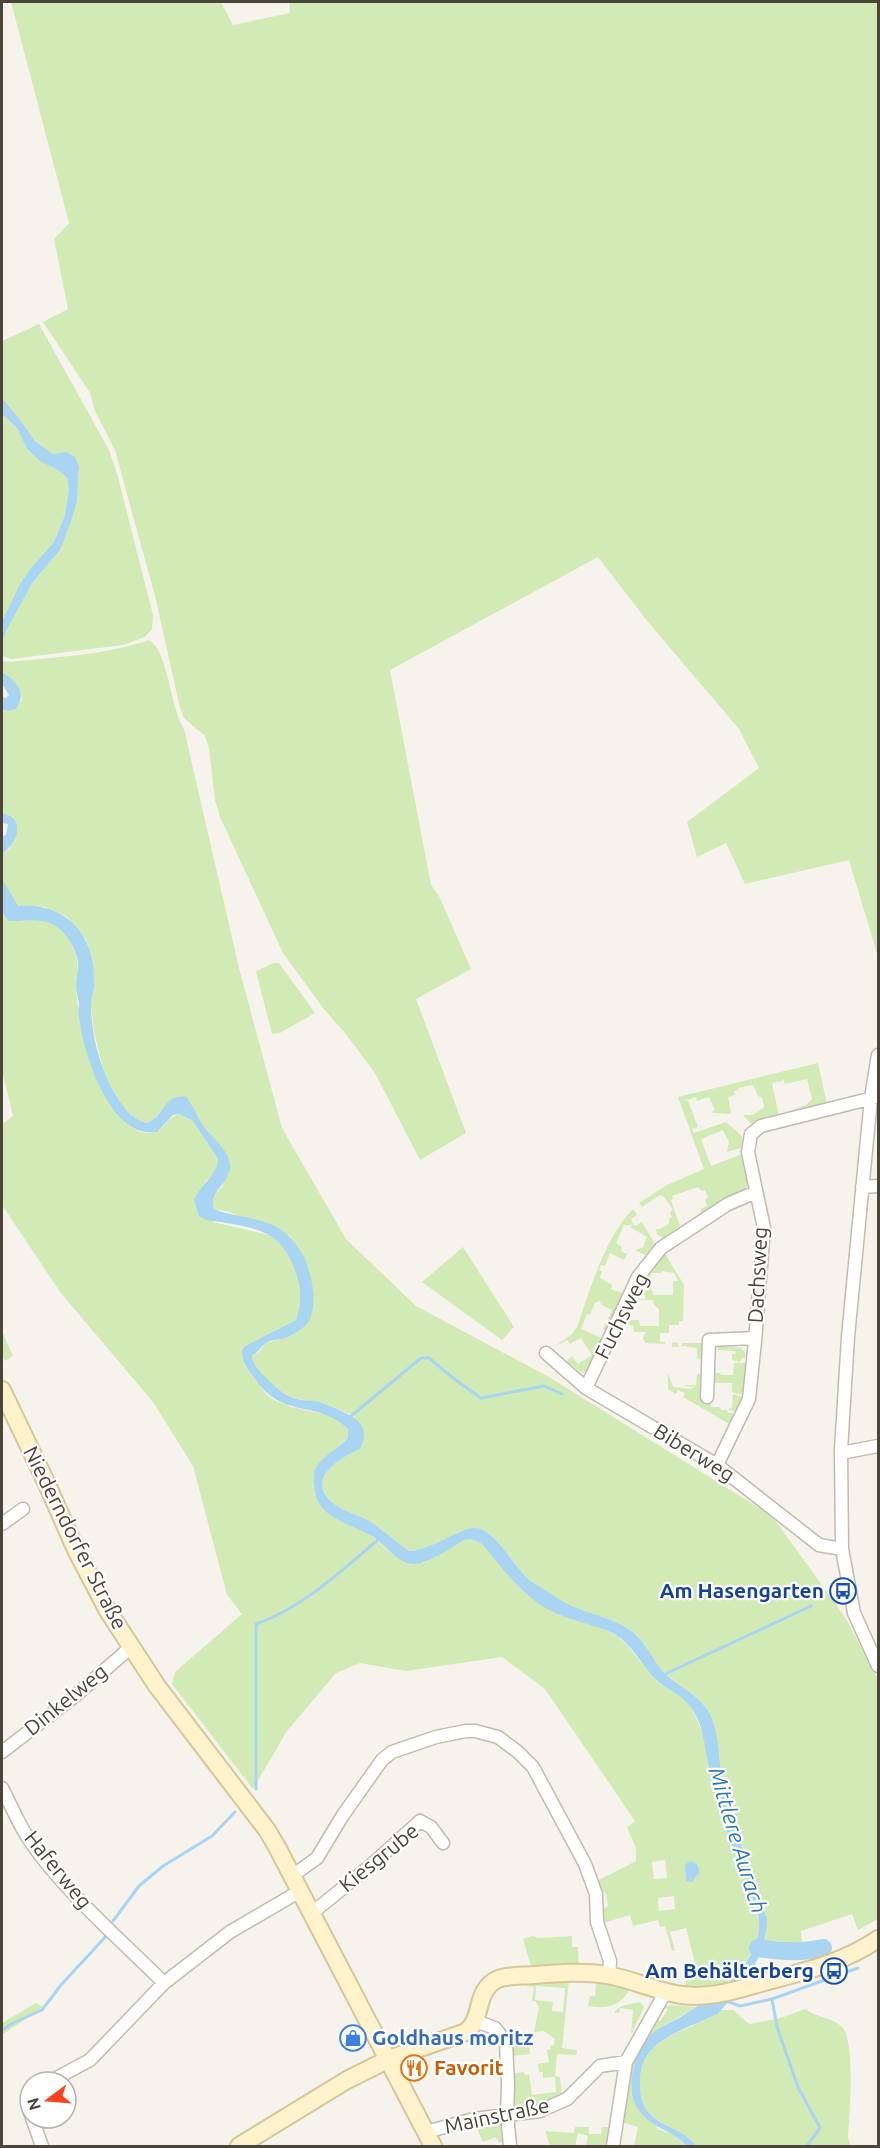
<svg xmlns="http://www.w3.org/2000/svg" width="880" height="2148" viewBox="0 0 880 2148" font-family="Ubuntu,sans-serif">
<rect width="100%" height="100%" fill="#f6f3ec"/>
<path fill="#d2eab5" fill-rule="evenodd" d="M11,2H221L233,25L290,13L289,2H878V957L849,860L745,884L726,843L697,857L687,822L759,768L739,729L648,622L598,557L390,670L431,885L439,896L471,969L416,999L466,1133L420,1160L375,1073L345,1033L323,1008L283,953L220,817L215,800L209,748L205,736L184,718L180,708L156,600L115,450L95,411L90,393L43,322L68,309L54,239L69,223Z
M39,324L109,450L118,477L153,615L152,629L145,637L123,645L11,659L2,656V644L6,631L33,582L60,550L77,502L79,467L60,453L53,454L35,441L18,417L2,398V341Z
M2,414L17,428L27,449L41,462L58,470L67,478L69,490L65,515L54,542L31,568L2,622Z
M149,640C168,650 170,707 184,729L239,968L282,1128L346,1239L416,1306L549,1377L772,1516L845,1617L878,1679V1919L858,1930L852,1914L801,1931L802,1943L765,1940C771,1914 747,1861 739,1835C734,1819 728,1804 724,1788C719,1767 720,1739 713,1721C705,1697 679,1687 662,1670C651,1659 645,1641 632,1631C615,1619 592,1615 573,1607C560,1601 547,1591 534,1584C515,1571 498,1531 476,1528C463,1526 431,1551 409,1551C396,1542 384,1531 371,1522C359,1515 344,1512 333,1503C304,1480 339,1458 360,1449L354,1416C342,1411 331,1405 318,1402C311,1400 302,1401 295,1398C280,1393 253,1372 252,1355L258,1353L266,1343L291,1336L307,1324L313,1290L310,1272L290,1236L229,1212L214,1209C210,1198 215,1194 223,1186L224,1150L203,1125L187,1097L166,1104L154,1120L146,1123L137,1121L123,1106L105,1077L94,1032L91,1004L94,985L91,956L86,939L67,917L44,907H18L14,904L2,879V853L9,849C15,834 23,816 2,813V709L7,711L22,701C22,687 12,679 2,672V661L10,662C56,657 105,655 149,640Z
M2,912L8,921C23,922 44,917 57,926C68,934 74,948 77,961C79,968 76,976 76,984C76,994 78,1005 79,1015C81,1046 112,1135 150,1133C163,1133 167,1117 179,1114L192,1120L218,1159C218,1170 212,1176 205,1182L213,1222L269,1235C291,1246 306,1282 301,1306C300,1311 297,1316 296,1320L245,1346L244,1365L267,1395L274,1400L292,1407L332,1416L348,1429V1438L336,1448L314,1472C311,1518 339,1518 370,1535C380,1541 387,1552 396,1556C404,1559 415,1561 423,1563L464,1540C472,1538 476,1540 483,1545L525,1593L546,1607L560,1615L593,1624L617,1636L627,1645L657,1682L681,1697L689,1705L695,1715L705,1739L708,1764L719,1808L750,1890L759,1923L757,1939L748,1959L726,1984L685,1989L686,1981L684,1971L692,1969L695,1963L686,1928L670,1932L675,1950L672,1951L665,1926L660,1927L658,1920L633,1926L630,1915L603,1923L602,1910L608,1906L606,1894L601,1888L598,1890L595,1882L636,1861V1848L627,1827L635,1821L545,1689L502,1657L406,1671L360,1663L336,1673L287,1731L253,1789L172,1684L175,1672L242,1614L227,1595L193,1466L153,1402L60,1292L2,1205V1124L13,1116L2,1070ZM665,1860L667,1878L654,1879L652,1862ZM674,1896L675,1909L659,1911L658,1898Z
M274,963H279L315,1013L280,1033L272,1034L256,971Z
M818,1063L827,1105L788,1114L789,1111L806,1105L812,1099L807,1079L785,1084L783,1078L782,1081L772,1083L779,1116L764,1118L751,1124L743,1115H753L764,1107L762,1098L758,1096L753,1085L738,1088L739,1090L734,1091L735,1095L728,1097L731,1114L713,1113L712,1111L715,1110L709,1097L697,1101L696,1097L688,1100L683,1098L688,1101L698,1127L692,1129L694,1133L726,1122L742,1136L741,1148L727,1152L729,1142L723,1130L701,1139L711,1166L742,1154L748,1180L747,1186L743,1191L701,1215V1209L707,1206L705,1199L708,1198L705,1190L702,1191L698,1187L672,1196L673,1199L671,1200L680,1226L663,1238L657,1234L656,1229H660L669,1224V1219L672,1217L670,1212L673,1210L664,1197L660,1195L642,1207L639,1203L667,1185L704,1169L678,1097Z
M633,1209L637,1215L631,1219L633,1224L628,1226L624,1225L616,1243L622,1247L621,1251L627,1254L624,1260L610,1253L605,1266L601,1265L599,1270L602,1271L600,1278L612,1285L611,1289L625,1294L608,1331L603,1329L612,1310L602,1305L599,1301L595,1303L590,1315L587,1314L581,1329L604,1339L590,1369L582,1373L567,1361L572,1356L578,1364L592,1355L581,1338L570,1344L567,1340L554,1347L572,1334L577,1327C590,1290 605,1237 633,1209Z
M642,1222L655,1244L645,1255L635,1250L643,1247L647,1237L630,1227L633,1224L635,1226Z
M463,1247L514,1327L502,1340L422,1282Z
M664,1252L684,1285L683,1321H679V1325H669V1333H660V1342H665V1344L645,1343L643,1338L646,1332H634L633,1325H624L627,1320H639L640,1326H659V1309L654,1305L653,1300H636L645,1299V1295L638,1296L641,1288H651L653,1295H673V1281H678L674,1273L662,1271L661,1273H651L650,1279H645Z
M2,1331L13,1356L5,1361L2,1355Z
M672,1342L678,1343V1346H682V1343H706L705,1360L697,1359V1348L684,1346L672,1347Z
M718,1346L741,1348L745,1352L746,1357L742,1358L740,1362L732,1360V1354H736L735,1351L718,1350Z
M734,1363H748L743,1395L732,1392V1383H713V1373H720L721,1375H733Z
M668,1373L673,1387L691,1389L696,1385L691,1387L683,1385H696L697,1374H705L711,1407H719L721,1410H727L728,1413H737L731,1425L683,1397L685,1393L678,1390L676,1394L668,1389Z
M733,1394L743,1397L737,1411L728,1410L732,1407Z
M533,1936L538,1938L572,1936V1947H578L579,1967L534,1969L530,1963L523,1939Z
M528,1980H569L562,2048L577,2050L576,2055L557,2054L555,2076L560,2077L562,2098L549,2106L515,2112L514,2073L524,2072L525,2075L529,2074L532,2095L556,2092L555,2077L543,2078V2072H539L538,2064L549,2062L547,2050L551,2049L550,2046L554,2045L555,2039L544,2031L534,2032L539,2007L535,2001H532L534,1987L527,1986ZM536,1986L565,1988L563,2012L552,2011L553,2002L535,2000Z
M596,1982L629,1990C620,2007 605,2009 588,2006L590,1996H595Z
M640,2002L644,2007L631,2035L633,2010L620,2008L619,2013H614C621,2003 629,2005 640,2002Z
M36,2003L43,2007L2,2035V2023Z
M671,2005L697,2007L659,2028L631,2085L658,2129L674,2135L686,2146H634L638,2127L624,2123L632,2064L656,2019L660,2021L667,2011L665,2007Z
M805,2009C818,2018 833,2018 842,2027C856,2041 849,2117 848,2138L851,2146H696C682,2128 665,2129 651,2115C643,2107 640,2097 640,2086C639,2048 663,2039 692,2026C701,2022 709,2017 718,2014L721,2010H733L749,2024L781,2018Z
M514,2034H519L520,2039L528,2038L530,2054L512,2056Z
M495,2122H501L504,2141L499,2143L496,2137L483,2142L476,2127H494Z
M575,2127H589V2134H601L602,2127H613L609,2146H586L588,2136L578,2133L575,2146H550L545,2131L574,2133Z"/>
<path fill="#a9d4f2" d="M2,398L18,417L35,441L53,454L66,452L75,457L79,467L77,502L71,521L60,550L33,582L6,631L2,644V622L19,586L31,568L54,542L65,515L69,490L67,478L58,470L41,462L27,449L17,428L2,414Z
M2,672C16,681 28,692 16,709L7,711L2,709V697L6,698L9,695L2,684Z
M2,813C26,817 18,844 2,853V836L6,835L8,824L2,823Z
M2,879L18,906C68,902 97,937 94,986C94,992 91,998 91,1004C91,1036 101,1074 119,1100C126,1111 134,1120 146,1123C165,1119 161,1093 187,1097C193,1106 197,1116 203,1125C212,1138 231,1151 230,1168C228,1185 208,1192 214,1209C235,1218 260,1216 280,1229C304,1245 316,1279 313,1307C312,1312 311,1320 307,1324C303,1328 293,1335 288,1337C281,1340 272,1339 266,1343C260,1347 259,1353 252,1355C252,1363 258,1369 263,1375C274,1385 282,1395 297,1399C303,1401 309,1400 315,1401C324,1403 333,1407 341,1411C360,1419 370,1428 360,1449C339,1458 304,1480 333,1503C344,1512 359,1515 371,1522C384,1531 396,1542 409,1551C431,1551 464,1525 477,1528C499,1532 515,1572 535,1584C548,1591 560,1601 574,1607C593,1615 616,1619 633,1632C644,1641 651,1656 660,1668C674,1685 699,1693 710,1714C721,1736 718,1765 724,1789C736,1833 753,1876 767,1919C767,1954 744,1986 721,2010L718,2014C709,2017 701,2022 692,2025C663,2039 639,2048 640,2086C640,2097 643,2107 651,2115C665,2129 682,2128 696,2146H686C673,2129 649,2129 637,2107C631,2098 631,2086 632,2076C634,2062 639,2049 648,2038C657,2027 671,2023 682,2016C714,1997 759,1966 759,1924C759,1918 757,1912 755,1906C745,1873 729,1841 719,1808C714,1794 711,1778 708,1763C704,1742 703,1721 688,1704C679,1693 665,1689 655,1679C642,1665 632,1645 616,1635C598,1625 579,1623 560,1615C526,1601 506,1573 483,1545C476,1540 472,1538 464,1540C453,1547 427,1564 414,1564C396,1563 386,1545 372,1536C348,1522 315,1519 314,1484C313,1478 313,1471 317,1466C324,1455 339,1448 348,1438V1429C317,1399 283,1420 255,1379C247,1369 242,1363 242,1350L245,1346L296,1320C303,1300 301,1284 293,1265C279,1231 256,1228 221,1222C213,1221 206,1221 199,1216L194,1200C200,1186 218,1174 218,1159L192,1120L179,1114L173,1115L157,1132C110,1140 83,1052 79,1017C78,1012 79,1007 79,1003C78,997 76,991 76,985C76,977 79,969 78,962C75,949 68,934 57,927C44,917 23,922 8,921L2,912Z
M690,1861L694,1862L698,1866L699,1873L692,1882L686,1881L685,1865Z"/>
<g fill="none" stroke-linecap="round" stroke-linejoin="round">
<path stroke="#a9d4f2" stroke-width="3" d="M350,1417L421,1358H429L453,1378L481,1398L544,1386L562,1394
M663,1675L811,1606
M256,1789V1624C304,1607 341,1571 379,1539
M113,1921L139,1886L163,1866L212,1836L235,1812
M772,1999L777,2027L798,2087L820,2128L807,2146
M726,2001L740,2006L772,1999L858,1968
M2,2030L11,2024L42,2010L61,1985L108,1934"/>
<path stroke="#a9d4f2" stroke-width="18" d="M758,1948C781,1952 801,1953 823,1948"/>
<g stroke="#c2bbae" stroke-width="15">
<path id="street" d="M878,1055L871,1098L848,1337L841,1450L842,1549L854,1613L878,1666
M862,1187L878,1186
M546,1353L586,1388L717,1465L819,1545L842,1549
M586,1388L638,1277L661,1248L728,1204L756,1192
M707,1397L709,1340L755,1338
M841,1453L878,1446
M717,1465L749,1399L755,1341L764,1228L748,1152L751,1134L761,1126L877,1097
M2,1524L23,1509
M2,1752L75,1696L131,1647
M2,1788C11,1805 19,1825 30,1841C64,1891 121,1940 164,1983
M291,1873L299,1871L317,1858L343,1815L382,1760L392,1752L436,1737L466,1731H475L498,1737L518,1752L533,1767L585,1864L596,1894L597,1922L610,1961L609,1975
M312,1913L369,1867L420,1821L431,1827L443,1843
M475,2021L495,2028L506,2042L508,2085L507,2114L510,2146
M49,2082L90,2060L164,1983L230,1932L300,1891
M30,2094L28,2106L30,2113
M32,2118L42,2146
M426,2132L474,2119L540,2111L567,2099L600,2066L626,2062
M613,2146L626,2062L665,1993"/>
</g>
<g stroke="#d6c79b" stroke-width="20">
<path id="secondary" d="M2,1390L46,1482L76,1550L108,1611L157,1686L267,1830L277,1847L433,2146
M239,2146L347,2080L389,2059L466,2032C484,2018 474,1990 498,1979C507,1975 524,1976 534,1975C558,1973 583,1971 607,1975C633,1979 656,1992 682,1995C712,1999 739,1989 768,1981C806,1971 845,1962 878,1939"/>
</g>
<use href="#street" stroke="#fff" stroke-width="12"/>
<use href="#secondary" stroke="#fff3cd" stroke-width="16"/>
</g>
<defs>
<g id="bus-ring" transform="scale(1.35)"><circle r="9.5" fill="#fff" stroke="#1a4fb4" stroke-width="1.5"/><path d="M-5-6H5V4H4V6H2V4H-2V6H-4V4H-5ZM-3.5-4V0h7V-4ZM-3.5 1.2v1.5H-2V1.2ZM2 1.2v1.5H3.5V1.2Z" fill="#1a4fb4"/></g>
<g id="shop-ring" transform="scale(1.35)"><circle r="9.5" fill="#fff" stroke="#3f7fe0" stroke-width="1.5"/><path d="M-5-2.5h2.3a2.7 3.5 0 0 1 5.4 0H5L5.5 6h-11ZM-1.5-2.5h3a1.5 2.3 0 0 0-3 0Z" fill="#3f7fe0"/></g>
<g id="restaurant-ring" transform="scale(1.35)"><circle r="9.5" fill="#fff" stroke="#e8710a" stroke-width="1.5"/><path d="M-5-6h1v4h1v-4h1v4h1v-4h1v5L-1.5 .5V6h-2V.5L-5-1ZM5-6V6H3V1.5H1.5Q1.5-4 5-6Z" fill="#e8710a"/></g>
</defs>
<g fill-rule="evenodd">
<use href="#bus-ring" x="843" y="1591"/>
<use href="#bus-ring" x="834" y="1971"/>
<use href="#shop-ring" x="353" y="2038"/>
<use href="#restaurant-ring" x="414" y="2068"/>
</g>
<g text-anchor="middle" stroke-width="4.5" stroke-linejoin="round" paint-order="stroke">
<g font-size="21" fill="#4b4439" stroke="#fff">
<text transform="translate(758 1275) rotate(-87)" y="7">Dachsweg</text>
<text transform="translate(622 1316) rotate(-63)" y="7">Fuchsweg</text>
<text transform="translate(694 1453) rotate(32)" y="7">Biberweg</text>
<text transform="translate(75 1538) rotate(63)" y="7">Niederndorfer Straße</text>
<text transform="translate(66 1700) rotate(-39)" y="7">Dinkelweg</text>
<text transform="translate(379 1858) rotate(-39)" y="7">Kiesgrube</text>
<text transform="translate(58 1870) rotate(51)" y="7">Haferweg</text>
<text transform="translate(497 2116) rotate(-12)" y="7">Mainstraße</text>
</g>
<g font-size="21" font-weight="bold" fill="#164399" stroke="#fff" text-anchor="end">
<text x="824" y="1598">Am Hasengarten</text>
<text x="814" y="1978">Am Behälterberg</text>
</g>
<g font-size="21" font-weight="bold" fill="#366cbe" stroke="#fff" text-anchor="start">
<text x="372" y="2045">Goldhaus moritz</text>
</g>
<g font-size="21" font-weight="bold" fill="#c56008" stroke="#fff" text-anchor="start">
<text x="434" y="2075">Favorit</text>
</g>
<g font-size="22" font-style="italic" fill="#2e7ab2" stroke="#fff">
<text transform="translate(738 1840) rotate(73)" y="8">Mittlere Aurach</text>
</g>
</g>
<rect width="880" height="2148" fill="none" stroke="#4b4439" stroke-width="6"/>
<g transform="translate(48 2100) rotate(254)"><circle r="28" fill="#ffffff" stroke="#b7b4b0" stroke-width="1.5"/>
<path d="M0-4.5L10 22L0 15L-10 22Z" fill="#fc3f1d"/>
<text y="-9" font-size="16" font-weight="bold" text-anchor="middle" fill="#4b4439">N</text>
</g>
</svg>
